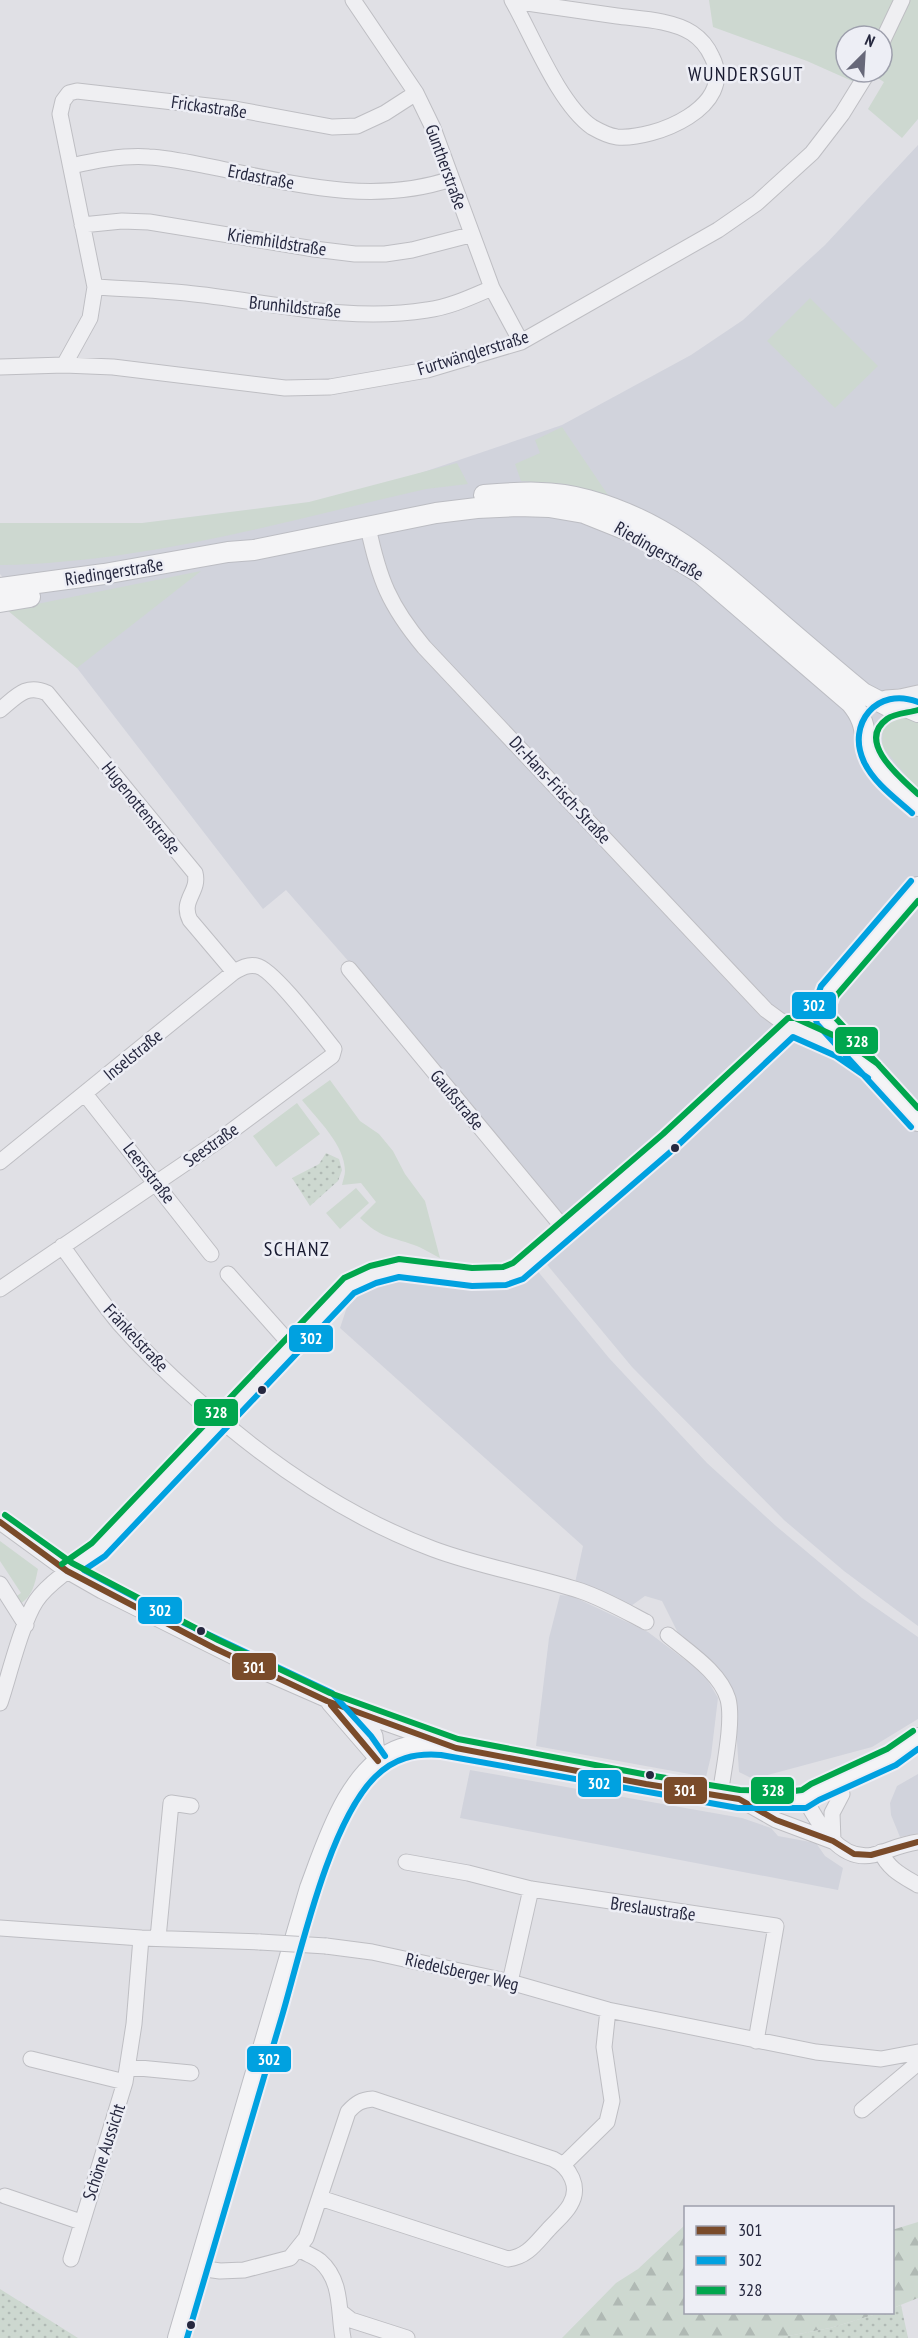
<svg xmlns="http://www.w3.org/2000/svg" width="918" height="2338" viewBox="0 0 918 2338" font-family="'PT Sans Narrow',sans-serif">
<defs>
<pattern id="forest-firs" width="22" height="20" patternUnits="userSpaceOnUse" patternTransform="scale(1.5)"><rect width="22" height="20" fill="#cdd8d0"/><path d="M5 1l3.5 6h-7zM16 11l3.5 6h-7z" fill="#b0b9b4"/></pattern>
<pattern id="park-dots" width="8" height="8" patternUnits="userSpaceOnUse" patternTransform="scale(1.5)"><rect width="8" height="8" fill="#cdd8d0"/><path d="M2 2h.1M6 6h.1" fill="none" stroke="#b0b9b4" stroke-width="1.8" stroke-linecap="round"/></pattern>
</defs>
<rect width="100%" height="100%" fill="#e0e0e5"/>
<path fill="#d1d3dc" d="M918,145V1626L844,1571L784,1520L632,1367L544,1261L575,1232L386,1004L286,890L263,909L77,668L0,574V564L332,503L562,425L691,355L743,320L825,245Z
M536,1269L609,1358L707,1463L776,1526L862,1598L918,1637V1719L872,1747L753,1779L739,1772L734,1697L680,1637L662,1601L645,1596L631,1606L575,1583L583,1546L340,1328L352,1292L380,1278L402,1277L509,1286Z
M560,1595L572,1596L648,1632L704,1674L718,1698L711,1756L706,1777L536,1746L549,1638Z
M470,1770L742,1818L771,1828L778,1836L816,1843L825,1856L843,1868L838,1890L460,1818Z
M918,1774V1833L900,1837L891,1815L890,1803L897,1786Z"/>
<path fill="#cdd8d0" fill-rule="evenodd" d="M709,0H918V119L902,138L868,109L884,82L868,72L861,85L807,61L713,27ZM846,36H882V72H846Z
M810,298L878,366L835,408L767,341Z
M562,427L608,495L565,484L521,481L515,464L540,453L535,440Z
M457,463L468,484L426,489C286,521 144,563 0,565V523H142L309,502Z
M201,571L77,668L7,610Z
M906,716L918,723V790L882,746L883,730L893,720Z
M330,1080L360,1121L379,1134L393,1151L405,1174L425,1201L440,1258C432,1254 423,1248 414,1245C389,1236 381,1238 360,1218L376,1202L361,1183L342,1185C343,1180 345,1175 345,1171C345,1145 317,1119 302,1100Z
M297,1103L320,1134L276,1167L253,1136Z
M356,1188L369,1203L340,1229L326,1213Z
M0,1541L38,1569C35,1583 33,1596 20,1604L14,1598L21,1593L0,1561Z"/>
<path fill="url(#forest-firs)" d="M918,2222V2298L893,2308L892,2230Z
M685,2225L686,2312L880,2313L830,2328L778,2338H562L616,2283L638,2269Z"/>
<path fill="url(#park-dots)" d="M326,1153L339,1159L342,1170L338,1181L310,1206L292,1178L319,1164Z
M0,2289L78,2338H0Z
M901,2305L908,2338H778L830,2328L880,2313L892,2312L893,2308Z"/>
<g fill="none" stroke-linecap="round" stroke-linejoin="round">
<g stroke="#bebec3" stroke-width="17">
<path id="minor" d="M353,0L416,93L433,128L492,288L521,342
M512,0C532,35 559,104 592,127C599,131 608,136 617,137C655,140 737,107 712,57C708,48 701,39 692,33C672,20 640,19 617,16C582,11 547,6 513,1
M882,42L902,0
M72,166C97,160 123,155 149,157C170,158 191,163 212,167C291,183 372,206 451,179
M82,225L122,221L149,222L314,249L355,254H385L412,250L470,235
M95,287C125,289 156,290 186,293C266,301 346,323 427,310C450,307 471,297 492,288
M64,365L90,318L95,287L60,114L63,101L69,93L77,91L235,109L332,127L357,126L385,113L416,93
M0,367L64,365L113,367L285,388L330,387L427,370L521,342L718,230L757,203L812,153L842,114L868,72
M368,527C379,579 389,605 424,647L766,1010L781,1021L813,1034L852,1056
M886,698L900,697L918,693
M0,710C16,697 26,683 47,693L195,873C200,892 180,900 190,920L234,972
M349,969L566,1231
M85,1094L211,1254
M0,1162L234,972C241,968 248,964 257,966C273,969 321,1033 334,1049L332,1056L218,1141L0,1289
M62,1246C81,1272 99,1299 119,1323C142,1349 167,1373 193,1396C264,1460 342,1515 433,1549C481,1567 532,1575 581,1591C604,1599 625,1611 646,1622
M228,1274L292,1346
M0,1522L67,1571L102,1591L268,1674L357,1713L371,1727L375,1736L378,1761
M0,1584L26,1625
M668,1635C688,1652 720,1672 728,1699C734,1722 723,1771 720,1796
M0,1703C9,1676 22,1622 36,1601C49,1582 79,1563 98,1550L349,1286L373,1274L399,1268L472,1277L505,1276L518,1271L669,1141L791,1026
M329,1703L378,1760
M360,1714L442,1743
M739,1799L776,1820L832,1841
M805,1799C818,1823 839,1862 873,1855C888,1851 902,1844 918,1842
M833,1841L832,1813L842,1794
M881,1852C888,1869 903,1876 918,1885
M406,1862L468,1873L531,1889L776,1926L756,2041
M0,1928L141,1938L260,1942
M158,1938L171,1803L191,1806
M326,1946L372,1952L510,1982L608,2010L816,2052L881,2059L918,2052
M510,1982L531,1889
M31,2059L125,2082
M129,2067L191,2073
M862,2110L918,2063
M564,2164L607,2122L612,2101L604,2047L608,2010
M5,2196L81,2222
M299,2249C306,2254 314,2256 320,2261C343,2281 338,2312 343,2338
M71,2259L125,2082L134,2024L141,1938
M199,2268L220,2271L244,2270L290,2258L306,2238L348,2112C356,2103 361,2100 373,2099L553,2159C570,2167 581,2187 570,2205C565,2214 555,2222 548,2230C536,2243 527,2257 508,2259L320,2198
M342,2313L351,2320L407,2338"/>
</g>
<g stroke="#bcbdc3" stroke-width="22">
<path id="major" d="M484,495C519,492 554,490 588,500C664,521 711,563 769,613C800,640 832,667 863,693L890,707L904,706L918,712
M0,588L104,574L228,552L254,550L436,513L477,508L518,506L549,507L584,513L634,533L700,573L851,703C870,726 861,736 872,758C882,777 903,791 918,806
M0,602L30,597
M918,887L828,991L822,1009L824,1018L918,1121
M178,2338L310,1888C327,1843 350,1766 401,1749C418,1743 438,1746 456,1748L646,1784L739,1799L794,1800L805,1799L815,1792L892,1757L918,1738"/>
</g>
<use href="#minor" stroke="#efeff2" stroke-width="15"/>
<use href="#major" stroke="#f4f4f6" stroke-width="20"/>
<g stroke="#bebec3" stroke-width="17" stroke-linecap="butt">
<path id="minor-bridge" d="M260,1942L326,1946"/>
</g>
<use href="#minor-bridge" stroke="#efeff2" stroke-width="15"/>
<g stroke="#edeef5" stroke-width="10">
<path id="bus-1" d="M0,1522L67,1571L214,1648L327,1701L456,1748L646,1784L739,1799L776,1820L833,1841L854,1854L871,1855L918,1842
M331,1705L378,1761"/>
</g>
<g stroke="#edeef5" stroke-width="10">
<path id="bus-2" d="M912,813C895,798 874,783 864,762C846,724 877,686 918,702
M911,881L821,986L813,1009L817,1024L911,1127
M385,1756L371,1736L332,1693L182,1622L84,1570L105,1556L354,1293L376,1283L399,1277L472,1286L506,1285L523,1279L675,1148L793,1037L836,1056L868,1078
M187,2338C219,2231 250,2123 282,2016C301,1951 329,1823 375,1777C394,1758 415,1753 441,1755L738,1808H806L819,1800L896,1765L918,1749"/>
</g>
<g stroke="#edeef5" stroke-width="10">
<path id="bus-3" d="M918,710C908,713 895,713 887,719C855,742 902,779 918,794
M918,901L836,996L831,1009L832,1014L918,1108
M5,1515L72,1563L218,1640L330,1693L458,1739L648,1775L740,1790L794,1791L802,1790L811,1784L887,1749L913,1731
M62,1564L92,1543L344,1278L370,1266L399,1259L472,1268L503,1267L513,1263L663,1134L788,1018H795L844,1040L878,1064"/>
</g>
<use href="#bus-1" stroke="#7a4b2a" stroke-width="6"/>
<use href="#bus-2" stroke="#00a1e0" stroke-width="6"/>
<use href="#bus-3" stroke="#00a64d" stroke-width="6"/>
</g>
<g fill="#26283f" stroke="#edeef5" stroke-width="2">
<circle cx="675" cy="1148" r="5"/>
<circle cx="262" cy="1390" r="5"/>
<circle cx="201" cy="1631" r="5"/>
<circle cx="650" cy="1775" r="5"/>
<circle cx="191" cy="2325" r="5"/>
</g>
<g text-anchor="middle" stroke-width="5" stroke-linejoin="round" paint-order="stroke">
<g font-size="18" fill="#26283f" stroke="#edeef5">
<text transform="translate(209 107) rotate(8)" y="6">Frickastraße</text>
<text transform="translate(446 167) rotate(70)" y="6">Guntherstraße</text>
<text transform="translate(261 177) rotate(11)" y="6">Erdastraße</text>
<text transform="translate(277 242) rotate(9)" y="6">Kriemhildstraße</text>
<text transform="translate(295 307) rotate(6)" y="6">Brunhildstraße</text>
<text transform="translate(473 353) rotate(-17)" y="6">Furtwänglerstraße</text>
<text transform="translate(659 551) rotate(30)" y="6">Riedingerstraße</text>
<text transform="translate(114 572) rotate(-9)" y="6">Riedingerstraße</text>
<text transform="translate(560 790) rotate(47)" y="6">Dr.-Hans-Frisch-Straße</text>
<text transform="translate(141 808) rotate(51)" y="6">Hugenottenstraße</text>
<text transform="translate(133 1055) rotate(-39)" y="6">Inselstraße</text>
<text transform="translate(457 1100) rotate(50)" y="6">Gaußstraße</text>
<text transform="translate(211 1145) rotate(-35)" y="6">Seestraße</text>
<text transform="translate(149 1173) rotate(52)" y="6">Leersstraße</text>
<text transform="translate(136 1338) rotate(47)" y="6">Fränkelstraße</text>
<text transform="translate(653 1909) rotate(8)" y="6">Breslaustraße</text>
<text transform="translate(462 1972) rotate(13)" y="6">Riedelsberger Weg</text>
<text transform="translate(104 2152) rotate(-72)" y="6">Schöne Aussicht</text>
</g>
<g font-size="20" letter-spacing="1.5" fill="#181a30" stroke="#edeef5">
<text x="746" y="81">WUNDERSGUT</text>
<text x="297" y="1256">SCHANZ</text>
</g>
</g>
<g stroke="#edeef5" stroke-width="2">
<rect x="791" y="991" width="46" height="29" rx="6" fill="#00a1e0"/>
<rect x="834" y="1026" width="45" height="29" rx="6" fill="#00a64d"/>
<rect x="288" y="1324" width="46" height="29" rx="6" fill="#00a1e0"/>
<rect x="193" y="1398" width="46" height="29" rx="6" fill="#00a64d"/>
<rect x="137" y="1596" width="46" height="29" rx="6" fill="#00a1e0"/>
<rect x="231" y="1652" width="46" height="29" rx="6" fill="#7a4b2a"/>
<rect x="577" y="1769" width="45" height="29" rx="6" fill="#00a1e0"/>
<rect x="663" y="1776" width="45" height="29" rx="6" fill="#7a4b2a"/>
<rect x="750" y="1776" width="45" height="29" rx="6" fill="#00a64d"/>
<rect x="246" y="2045" width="46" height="28" rx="6" fill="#00a1e0"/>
</g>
<g font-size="16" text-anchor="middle" font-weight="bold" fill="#fff">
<text x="814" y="1011">302</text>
<text x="857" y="1047">328</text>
<text x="311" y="1344">302</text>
<text x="216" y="1418">328</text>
<text x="160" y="1616">302</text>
<text x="254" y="1673">301</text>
<text x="599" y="1789">302</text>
<text x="685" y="1796">301</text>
<text x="773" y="1796">328</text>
<text x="269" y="2065">302</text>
</g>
<rect x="684" y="2206" width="210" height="108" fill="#edeef5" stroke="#9d9fac" stroke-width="1.5"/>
<rect x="696" y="2226" width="30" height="9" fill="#7a4b2a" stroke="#9d9fac" stroke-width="1.5"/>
<text x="738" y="2236" font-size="18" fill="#26283f">301</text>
<rect x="696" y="2256" width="30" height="9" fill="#00a1e0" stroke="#9d9fac" stroke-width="1.5"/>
<text x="738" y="2266" font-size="18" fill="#26283f">302</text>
<rect x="696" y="2286" width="30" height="9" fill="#00a64d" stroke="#9d9fac" stroke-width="1.5"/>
<text x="738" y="2296" font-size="18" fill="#26283f">328</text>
<g transform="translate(864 54) rotate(24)"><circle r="28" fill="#edeef5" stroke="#9d9fac" stroke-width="1.5"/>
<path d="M0-4.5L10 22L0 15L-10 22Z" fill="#676879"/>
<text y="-9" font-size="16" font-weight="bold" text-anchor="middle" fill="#26283f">N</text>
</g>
</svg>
